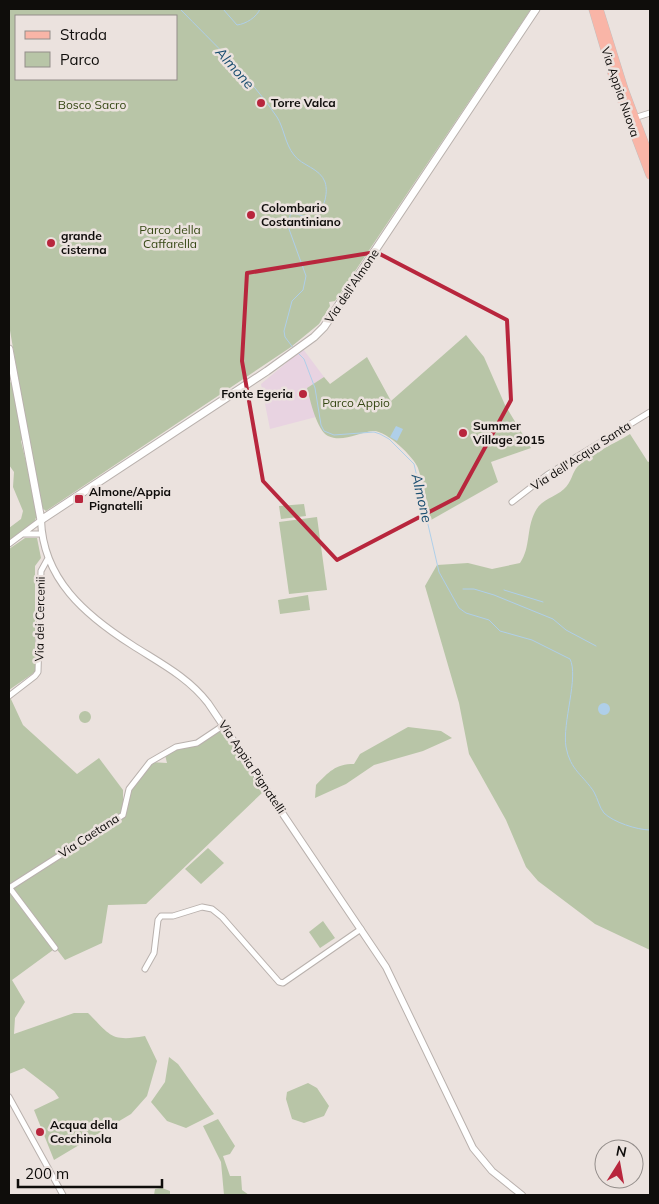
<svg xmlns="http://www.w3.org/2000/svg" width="659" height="1204" viewBox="0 0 659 1204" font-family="Mulish,sans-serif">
<rect width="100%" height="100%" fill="#ebe2de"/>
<path fill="#e8d3e1" d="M303,349L324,377L307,388L316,417L270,429L261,384Z"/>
<path fill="#b8c5a7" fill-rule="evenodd" d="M9,9H531L335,301L329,302L330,306L319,324L291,347L46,511L41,507L9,325ZM16,16H176V79H16Z
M466,335L484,357L505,405L531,448L491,462L498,482L431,520C427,503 424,485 418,468C414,457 386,430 373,431C359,432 343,443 328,436C317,431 310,400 307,388L324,377L330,384L367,357L391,401Z
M9,380L13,386L23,439L21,441L38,512L34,523L9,541V528L21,519L23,511L13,487L14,472L9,465Z
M630,434L648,462L650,461V950L595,924L538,881L526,867L506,820L469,754L459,703L425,586L437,565L468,563L492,569L520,563C531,547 526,529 535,512C541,499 554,498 564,489C572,482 572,472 578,466C592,453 614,444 630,434Z
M304,504L306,516L281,519L279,506Z
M317,517L327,590L289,594L279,522Z
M25,538H37L41,558L35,566V672L9,690V549Z
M308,595L310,610L280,614L278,600Z
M10,697L23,725L77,774L99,758L123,790V813L132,784L150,762L167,763L165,755L181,746L194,745L222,728L263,792L146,904L108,905L102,943L65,960L9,887Z
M79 717a6 6 0 1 1 12 0a6 6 0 1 1-12 0Z
M408,727L441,731L452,738L423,751L374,765L346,784L315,798L316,785C329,772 335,764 354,764L360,754Z
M208,848L224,863L201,884L185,869Z
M9,892L53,950L12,980L25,1002L15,1018L14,1034L74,1013H88C111,1036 111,1042 145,1036L157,1061L147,1096L131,1114L54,1160L34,1110L59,1098L54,1091L24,1068L9,1074Z
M323,921L335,938L320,948L309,932Z
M169,1057L178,1064L214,1114L186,1128L167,1121L151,1102L165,1082Z
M308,1083L317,1088L329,1106L324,1116L304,1123L292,1119L286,1099L287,1092Z
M218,1119L235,1146L230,1154L223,1156L230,1176H241L242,1190L249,1195H224L221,1162L203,1126Z
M162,1188L170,1191V1195H154L155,1189Z"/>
<path fill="#afcfe9" d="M396,426L403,429L397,441L390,437Z
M598 709a6 6 0 1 1 12 0a6 6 0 1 1-12 0Z"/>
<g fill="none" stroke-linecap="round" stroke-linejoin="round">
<path stroke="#afcfe9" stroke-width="1" d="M180,9C213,43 250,77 277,117C284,128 285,144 294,155C302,166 320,168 325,182C329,194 323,212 313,219L293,213L290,215L289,229L306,276L303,290L292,301L284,331L285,337L294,349
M223,9L237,25C246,24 257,17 260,9
M297,352L304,359L315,388L321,425L324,431L334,435L374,432L380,434L389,439L414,464L439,572L459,608L466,613L489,620L500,631L532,640L570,659C579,677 562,723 566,747C570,770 584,776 594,792C598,799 599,807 604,813C613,822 637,830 650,830
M463,589H474L494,595L553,619L566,630L596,646
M504,590L543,602"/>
<g stroke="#b9b1ad" stroke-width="7">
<path id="minor" d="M634,118L650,113
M512,502L547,475L650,412
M24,534H42
M9,544L41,520
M9,696L35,676L38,672L41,571L47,560
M9,887L55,948
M9,888L123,815L129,789L150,762L176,747L197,743L224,725
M145,969L154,953L158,920L161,916H173L202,907L212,909L222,917L279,982L283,983L361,929
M9,1097L63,1195"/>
</g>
<g stroke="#b9b1ad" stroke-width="8">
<path id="tertiary" d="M41,520C43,579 85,615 132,645C160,663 188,677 208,703L386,967L473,1148L492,1171L522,1195"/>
</g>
<g stroke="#b9b1ad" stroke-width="9">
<path id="secondary" d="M9,349L41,520L267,371L314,337L324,327L536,9"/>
</g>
<g stroke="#c1c0c0" stroke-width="9">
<path id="primary" d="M593,9L614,80L650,175
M599,9L624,89L650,158"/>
</g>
<use href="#minor" stroke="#fff" stroke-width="5"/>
<use href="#tertiary" stroke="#fff" stroke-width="6"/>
<use href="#secondary" stroke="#fff" stroke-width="7"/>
<use href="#primary" stroke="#f9b5a7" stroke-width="8"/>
</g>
<path fill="none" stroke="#b8263d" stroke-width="4" stroke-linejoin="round" d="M376,252L507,320L511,400L458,497L337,560L263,481L242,361L247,273Z"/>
<g fill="#b8263d" stroke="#ebe2de" stroke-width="2">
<circle cx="261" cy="103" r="5"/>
<circle cx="251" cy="215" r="5"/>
<circle cx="51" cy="243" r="5"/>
<circle cx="303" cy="394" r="5"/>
<circle cx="463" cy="433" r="5"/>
<rect x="74" y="494" width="10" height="10" rx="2.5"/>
<circle cx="40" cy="1132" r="5"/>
</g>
<g text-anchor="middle" stroke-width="5" stroke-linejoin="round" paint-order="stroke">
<g font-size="12" fill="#0f0d0b" stroke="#ebe2de">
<text transform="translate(620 92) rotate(71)" y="4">Via Appia Nuova</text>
<text transform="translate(352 286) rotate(-56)" y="4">Via dell'Almone</text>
<text transform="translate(581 456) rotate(-33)" y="4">Via dell'Acqua Santa</text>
<text transform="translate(40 619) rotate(-89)" y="4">Via dei Cercenii</text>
<text transform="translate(252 767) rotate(56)" y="4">Via Appia Pignatelli</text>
<text transform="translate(89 836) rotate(-33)" y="4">Via Caetana</text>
</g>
<g font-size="12" font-weight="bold" fill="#0f0d0b" stroke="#ebe2de" text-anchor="start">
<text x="271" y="107">Torre Valca</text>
<text x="261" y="212">Colombario<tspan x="261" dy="14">Costantiniano</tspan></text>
<text x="61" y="240">grande<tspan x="61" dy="14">cisterna</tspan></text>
<text x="293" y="398" text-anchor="end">Fonte Egeria</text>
<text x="473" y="430">Summer<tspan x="473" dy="14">Village 2015</tspan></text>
<text x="89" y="496">Almone/Appia<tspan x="89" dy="14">Pignatelli</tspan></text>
<text x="50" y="1129">Acqua della<tspan x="50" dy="14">Cecchinola</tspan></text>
</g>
<g font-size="12" fill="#354713" stroke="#ebe2de">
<text x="92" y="109">Bosco Sacro</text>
<text x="170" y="234">Parco della<tspan x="170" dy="14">Caffarella</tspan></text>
<text x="356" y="407">Parco Appio</text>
</g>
<g font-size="14" font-style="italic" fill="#184c6f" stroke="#ebe2de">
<text transform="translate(235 68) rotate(48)" y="5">Almone</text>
<text transform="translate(422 498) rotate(77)" y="5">Almone</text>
</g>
</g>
<rect width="659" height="1204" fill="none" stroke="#0f0d0b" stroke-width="20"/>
<rect x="15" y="15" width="162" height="65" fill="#ebe2de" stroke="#938d8a"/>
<rect x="25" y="31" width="25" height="8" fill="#f9b5a7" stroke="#938d8a"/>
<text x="60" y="40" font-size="15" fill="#0f0d0b">Strada</text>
<rect x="25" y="52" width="25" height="15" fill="#b8c5a7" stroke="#938d8a"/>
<text x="60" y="65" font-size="15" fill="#0f0d0b">Parco</text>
<g transform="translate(619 1164) rotate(11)"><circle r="24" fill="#ebe2de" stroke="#938d8a"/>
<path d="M0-4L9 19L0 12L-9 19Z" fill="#b8263d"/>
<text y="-8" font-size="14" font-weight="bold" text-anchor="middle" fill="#0f0d0b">N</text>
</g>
<path d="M18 1179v8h144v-8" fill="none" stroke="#0f0d0b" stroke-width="2.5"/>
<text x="25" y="1179" font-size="15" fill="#0f0d0b" stroke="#ebe2de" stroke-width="4" paint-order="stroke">200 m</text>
</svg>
